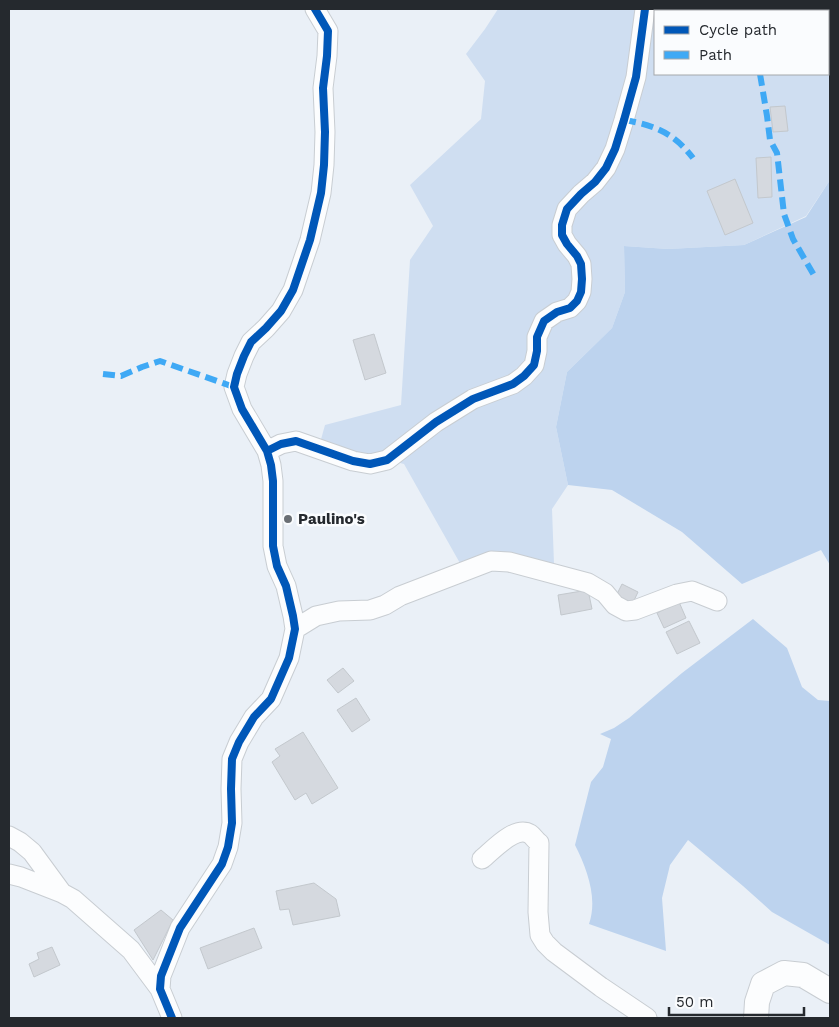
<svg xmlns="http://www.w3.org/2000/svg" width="839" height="1027" viewBox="0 0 839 1027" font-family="'Work Sans',sans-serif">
<rect width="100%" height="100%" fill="#eaf0f7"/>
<path fill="#cfdef1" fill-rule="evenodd" d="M498,9H830V180L806,216L744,245L668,249L624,246L625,292L612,328L567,372L556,427L568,485L552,509L554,564L527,558L461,565L404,464L320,443L325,425L401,405L410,260L433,226L410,185L481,119L485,81L466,54L485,29ZM655,11H828V74H655Z"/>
<path fill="#bdd3ee" d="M830,180V565L821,550L742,584L682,532L612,490L568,485L556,427L567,372L612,328L625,292L624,246L668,249L744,245L806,217Z
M753,619L787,648L802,687L818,700L830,701V945L772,912L743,886L688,840L670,865L662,898L666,951L589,924C598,898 587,869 575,845L591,782L603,767L611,739L600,734L614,728L629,718L682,673Z"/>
<path fill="#d5d9df" stroke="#c3c8cd" d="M785,106L788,131L773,132L770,107Z
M771,157L772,197L758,198L756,158Z
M735,179L753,223L725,235L707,191Z
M374,334L386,373L365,380L353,340Z
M622,584L638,592L630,609L614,600Z
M588,590L592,609L561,615L558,595Z
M679,602L686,618L664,628L657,613Z
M689,621L700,643L677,654L666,632Z
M343,668L354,681L338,693L327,680Z
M356,698L370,720L352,732L337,710Z
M303,732L338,788L312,804L306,793L295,800L272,762L280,756L275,749Z
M314,883L336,899L340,916L293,925L289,909L280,910L276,891Z
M161,910L173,920L153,960L134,930Z
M254,928L262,948L208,969L200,948Z
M52,947L60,965L34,977L29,964L39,959L37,953Z"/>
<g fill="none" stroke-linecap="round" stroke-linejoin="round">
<g stroke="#c8cdd2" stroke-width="21">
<path id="minor" d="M267,451L281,444L296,441L353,461L370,464L387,460L436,422L473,399L513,384L524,376L534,365L537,351V337L544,321L557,312L570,308L577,301L581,292L582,279L581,264L577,256L567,244L562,235V225L567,209L581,194L595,182L606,168L615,149L624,120L636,77L645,9
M295,629L316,616L339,611L370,610L385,605L400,596L491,561L509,562L588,583L605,593L615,605L626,611L635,610L677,594L692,591L717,601
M9,836L20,842L32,852L62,893L73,899L131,950L160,989
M482,859C493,850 515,825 530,834C533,836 536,841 539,843L538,912L540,935L545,943L554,952L601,987L647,1018
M9,874L21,877L62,893
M172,1018L160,989L161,976L180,928L222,864L228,847L232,823L231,789L232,759L239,742L254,717L271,699L289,658L295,629L293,616L286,586L277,566L273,546V481L271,465L267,451L242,409L234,387L237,374L244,356L251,342L266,328L281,311L293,290L310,240L321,193L324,165L325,132L323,88L327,56L328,31L315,9"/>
</g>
<g stroke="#c8cdd2" stroke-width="26">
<path id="major" d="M756,1018L757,1002L763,984L784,973L803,975L830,991"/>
</g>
<use href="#minor" stroke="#fcfdfe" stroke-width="19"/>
<use href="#major" stroke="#fcfdfe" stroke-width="24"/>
<path stroke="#3fa9f5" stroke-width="6" stroke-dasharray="12 6" stroke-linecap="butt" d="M744,9L745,11
M760,74L767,116L770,140L777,153L784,214L793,239L815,277
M624,120C654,125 674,133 693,158
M103,374L121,376L142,367L160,361L234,387"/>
<g stroke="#fafcfe" stroke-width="11">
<path id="cycleway" d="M267,451L281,444L296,441L353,461L370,464L387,460L436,422L473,399L513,384L524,376L534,365L537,351V337L544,321L557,312L570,308L577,301L581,292L582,279L581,264L577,256L567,244L562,235V225L567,209L581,194L595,182L606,168L615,149L624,120L636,77L645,9
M172,1018L160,989L161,976L180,928L222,864L228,847L232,823L231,789L232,759L239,742L254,717L271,699L289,658L295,629L293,616L286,586L277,566L273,546V481L271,465L267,451L242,409L234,387L237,374L244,356L251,342L266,328L281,311L293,290L310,240L321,193L324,165L325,132L323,88L327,56L328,31L315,9"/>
</g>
<use href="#cycleway" stroke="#0057b8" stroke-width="8"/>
</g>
<circle fill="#6a6f74" stroke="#fafcfe" stroke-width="2" cx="288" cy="519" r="5"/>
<g text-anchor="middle" stroke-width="5" stroke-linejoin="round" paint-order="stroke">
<g font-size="15" font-weight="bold" fill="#25292e" stroke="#fafcfe" text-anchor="start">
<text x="298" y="524">Paulino's</text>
</g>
</g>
<rect width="839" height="1027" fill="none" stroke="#25292e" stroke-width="20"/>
<rect x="654" y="10" width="175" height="65" fill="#fafcfe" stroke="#a5a8ab"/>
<rect x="664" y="26" width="25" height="8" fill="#0057b8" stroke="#a5a8ab"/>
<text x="699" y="35" font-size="15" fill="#25292e">Cycle path</text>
<rect x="664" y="51" width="25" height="8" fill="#3fa9f5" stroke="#a5a8ab"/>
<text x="699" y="60" font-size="15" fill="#25292e">Path</text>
<path d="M669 1007v8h135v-8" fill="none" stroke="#25292e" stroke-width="2.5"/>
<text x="676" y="1007" font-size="15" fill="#25292e" stroke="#fafcfe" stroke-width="4" paint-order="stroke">50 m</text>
</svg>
